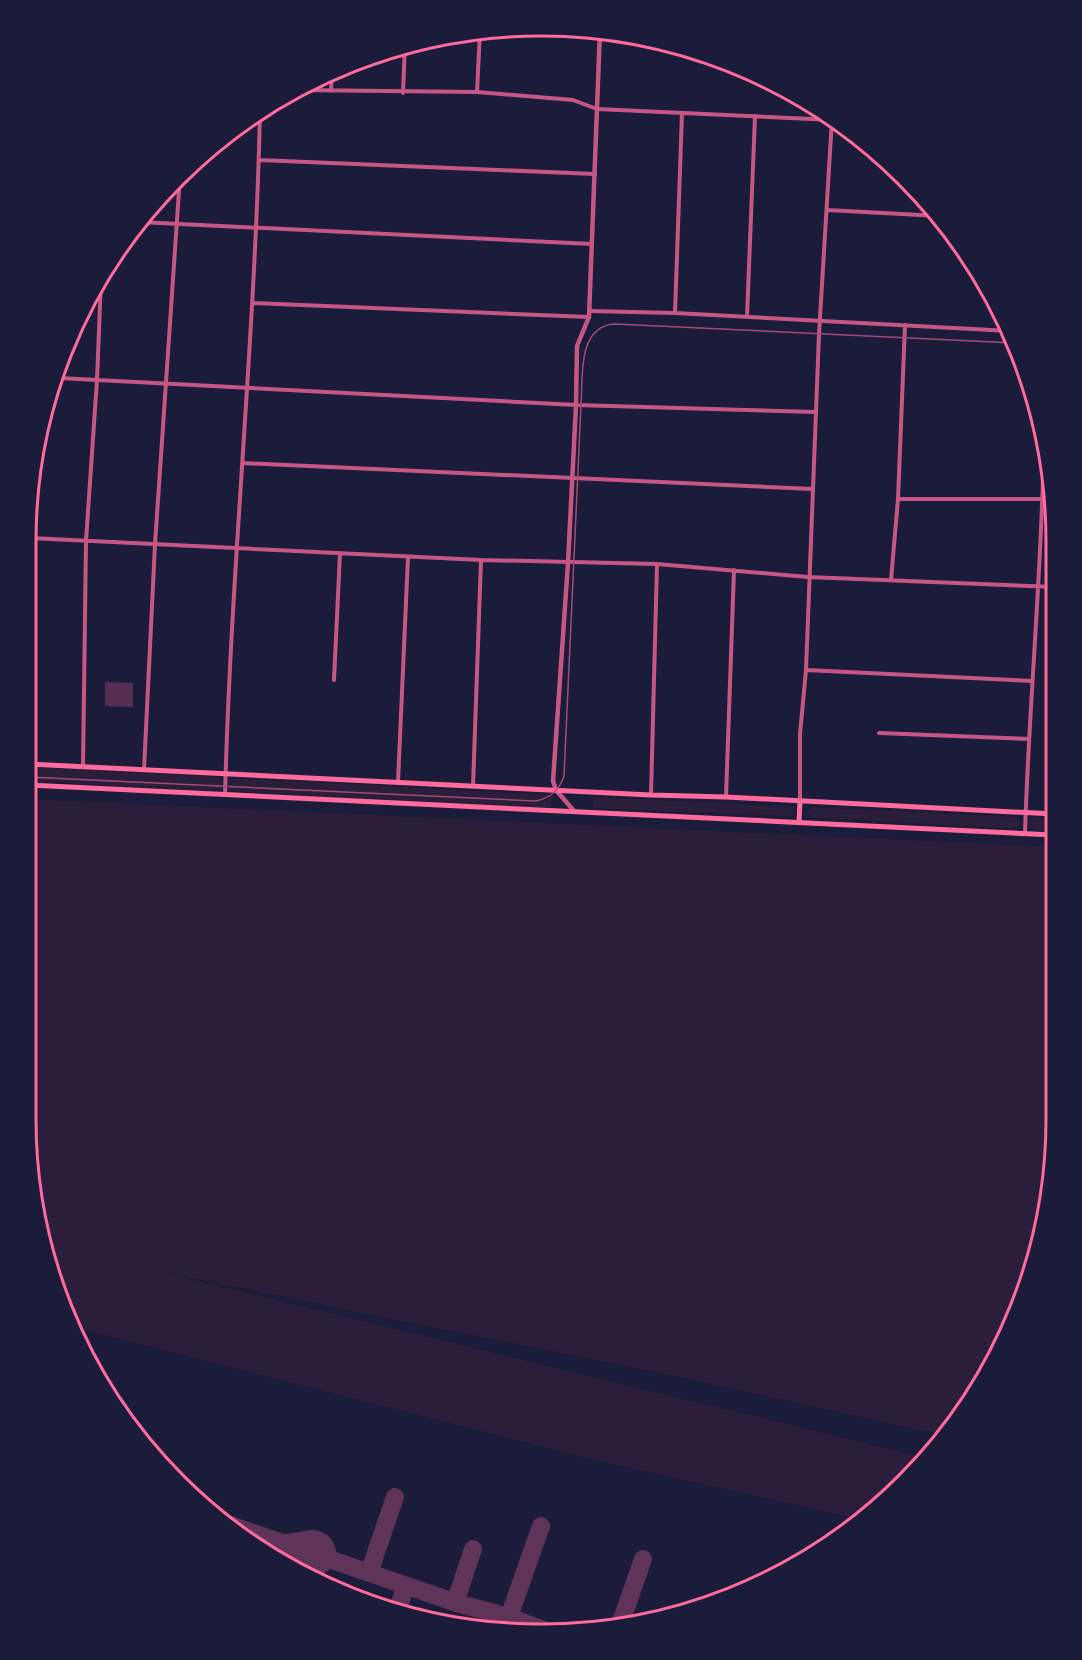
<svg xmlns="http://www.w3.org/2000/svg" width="1082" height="1660" viewBox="0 0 1082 1660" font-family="'IBM Plex Sans',sans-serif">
<rect width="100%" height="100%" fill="#1b1b3a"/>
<path fill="#2a1e3b" d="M28,767L221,777L220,791L28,781Z
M229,778L552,795L551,808L228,791Z
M594,797L794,807L795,811L793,816L593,808Z
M28,799L1054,847L1052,1187L1003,1347L944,1435L666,1374L157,1271L929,1459L856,1518L595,1460L74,1327L53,1284L26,1119Z
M811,807L1017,817L1020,823L1016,829L810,817L807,812Z
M1034,817L1054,818V831L1033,830L1028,823Z"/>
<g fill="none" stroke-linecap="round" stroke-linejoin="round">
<path stroke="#603358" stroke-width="18" d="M221,1522L457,1603L509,1617L543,1630
M369,1573L395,1497
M455,1603L473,1549
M398,1608L406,1586
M509,1617L541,1526
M621,1622L643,1559"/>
<path stroke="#603358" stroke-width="46" d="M280,1558L313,1553"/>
</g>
<path fill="#542f53" d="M105,682L133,683V707L105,706Z"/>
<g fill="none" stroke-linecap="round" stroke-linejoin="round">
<path stroke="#c65784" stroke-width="4" d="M295,90L477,92L573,100L597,109L833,120
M331,91L332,71
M477,92L480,31
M403,93L405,44
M259,160L595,174
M827,210L939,216
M139,222L592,244
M252,303L589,317
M589,311L675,313L1010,331
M675,313L682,113
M747,317L755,116
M59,378L576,405L816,412
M242,463L813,489
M898,499H1054
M30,538L481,560L657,564L808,577L1055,587
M891,580L898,499L905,325
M806,670L1032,681
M334,680L340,553
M879,733L1029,739
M83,767L86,541L97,380L101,280
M144,770L155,544L180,176
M398,782L408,557
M473,786L481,560
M225,795C231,567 255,340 260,112
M651,795L657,564
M726,797L734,570
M800,801V734L806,670L819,334L832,119
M1025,833C1029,702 1042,571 1044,439"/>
<path stroke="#c65784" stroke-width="4.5" d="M574,811L556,790L553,781L568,563L576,405L577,346L589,317L600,30"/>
<path stroke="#ff6b9d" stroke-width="5" d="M28,764L651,795L726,797L1054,814
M28,785L1054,835
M799,822L800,801"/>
<path stroke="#a44b75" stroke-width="1.5" d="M28,777L536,801C550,798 559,791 564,776L581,405C583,377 577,326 615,324L1015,343"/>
</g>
<path d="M0 0H1082V1660H0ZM541 36H541A505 505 0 0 1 1046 541V1119A505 505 0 0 1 541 1624H541A505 505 0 0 1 36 1119V541A505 505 0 0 1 541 36Z" fill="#1b1b3a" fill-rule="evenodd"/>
<path fill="none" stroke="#ff6b9d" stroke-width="3" d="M541 36H541A505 505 0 0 1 1046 541V1119A505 505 0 0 1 541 1624H541A505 505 0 0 1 36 1119V541A505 505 0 0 1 541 36Z"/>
</svg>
